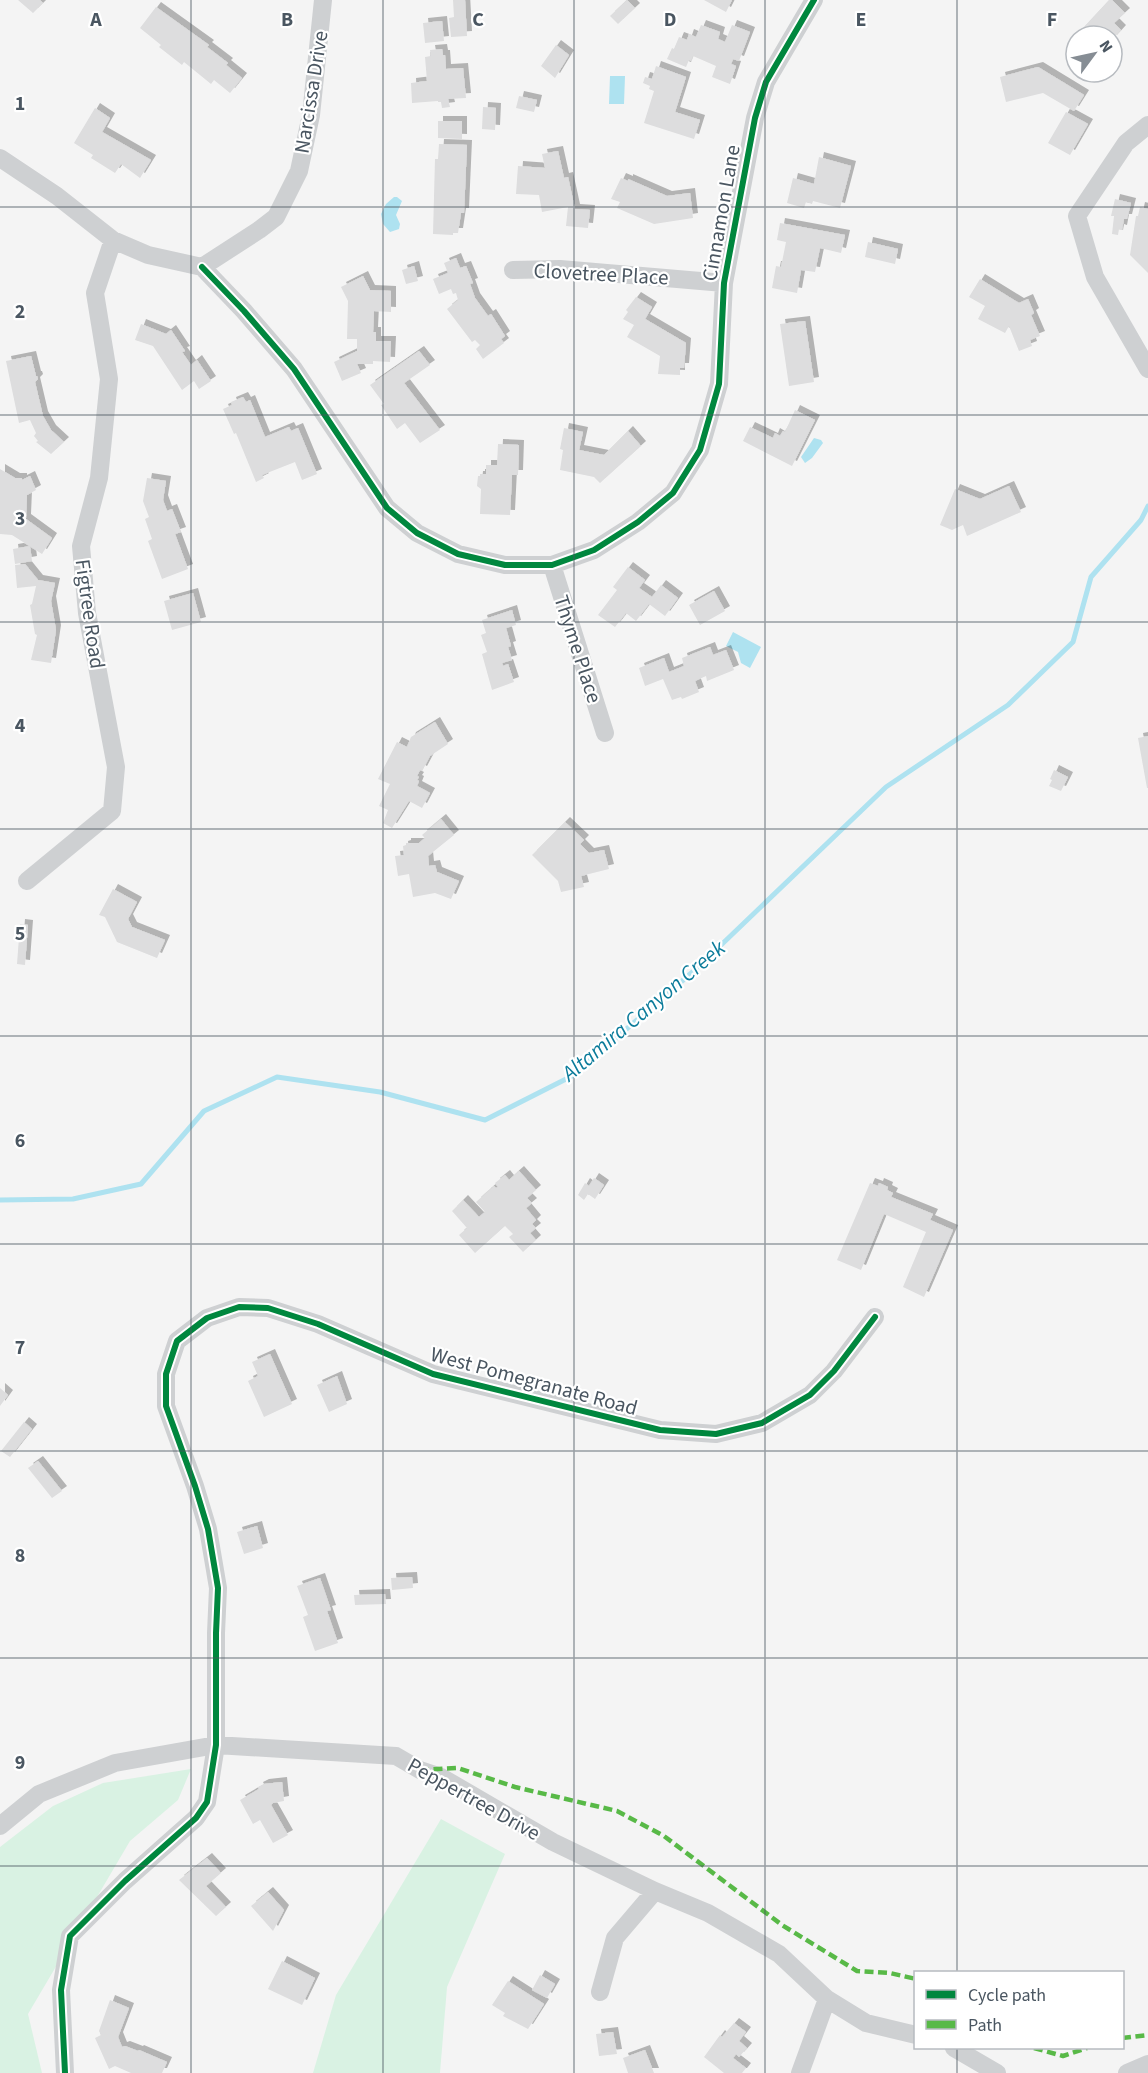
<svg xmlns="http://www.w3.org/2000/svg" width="1148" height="2073" viewBox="0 0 1148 2073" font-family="'Source Sans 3',sans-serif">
<defs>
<filter id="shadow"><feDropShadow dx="5" dy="-5" stdDeviation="0" flood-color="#0004"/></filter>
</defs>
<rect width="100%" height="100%" fill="#f4f4f4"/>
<path fill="#d9f2e3" d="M191,1769L178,1800L130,1841L28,2014L42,2073H0V1847L53,1806L103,1783Z
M441,1819L505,1854L447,1987L440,2073H313L336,1995Z"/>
<path fill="#aee2f0" d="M610,76H625L624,104H609Z
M394,197H397L402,201L396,215L400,224L399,229L390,232L383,224L381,214L386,204Z
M814,438L821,440L823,443L812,458L805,463L801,457Z
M733,632L761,647L750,668L741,663L738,652L726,646Z"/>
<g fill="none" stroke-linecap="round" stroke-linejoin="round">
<path stroke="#aee2f0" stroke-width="5" d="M0,1200L73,1199L141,1184L204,1111L277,1077L380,1092L485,1120L572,1076L696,969L886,787L1008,705L1073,642L1091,577L1141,520L1148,506"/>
</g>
<path fill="#ddddde" filter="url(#shadow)" d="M18,0H40L43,3L33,13Z
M453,0H465L467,36L451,37L449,18L454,17Z
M627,0L635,8L618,24L610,16Z
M704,0H732L726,12Z
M1109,0H1112L1125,13L1114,23L1121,30L1112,40V36H1076V50L1069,43Z
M156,7L209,45L207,47L228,63L226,65L242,78L230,93L214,80L211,84L184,62L182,65L159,47L161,45L140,28Z
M442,21L444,41L425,43L423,23Z
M701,25L720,32L718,39L725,42L732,25L750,32L739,61L733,59L731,64L736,66L730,84L712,77L716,66L693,56L691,61L689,60L686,67L667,59L672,48L674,49L679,37L687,40L689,34L696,37Z
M556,45L569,55L555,78L541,66Z
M442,49L443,55H445L446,69L463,68L466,98L448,99L450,107L442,108L441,102H438V101L412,103L411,83L427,81L425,57L431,56L430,50Z
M656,66L686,77L675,112L700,120L694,139L644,123L654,91L649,89L650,86L643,83L645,77L652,79Z
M1038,67L1084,95L1074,111L1043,93L1006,102L1000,77Z
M519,96L537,100L534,112L516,108Z
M483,107L496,108L495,130L482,129Z
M95,108L110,118L102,132L151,160L140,178L121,164L115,173L91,158L93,155L74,143Z
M1066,112L1088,124L1070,155L1048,143Z
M438,121H462V139L438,138Z
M439,144L467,145L464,213H461L458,233H453V235L433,234L435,159H438Z
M558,151L564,178L568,177L575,209L590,210L588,228L566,226L568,207L542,212L539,195L516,194L518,166L545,168L542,154Z
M819,157L851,166L840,208L813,201L812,204L806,202L804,208L787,203L793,178L814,184Z
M621,178L628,181V179L667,196L690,193L693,218L654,224L617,208L620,202L611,199Z
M1115,199L1131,203L1127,219H1124L1122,230L1119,229L1118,235L1112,234L1114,216H1111Z
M1140,207L1148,209V273L1130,255L1136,216H1138Z
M780,223L845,235L841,253L820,248L815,272L801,270L797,293L772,288L776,266L781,267L786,242L777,240Z
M868,242L898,249L895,264L865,257Z
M456,258L460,268L466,266L473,283L470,284L475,298L488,316L491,314L505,336L501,339L504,343L483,359L476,349L480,345L475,340L472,342L447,309L458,300L456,293L453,294L451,289L439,294L433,279L448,273L444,263Z
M414,266L418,281L406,284L402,270Z
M363,276L370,290L391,291V312L374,311L373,332H376V341H391L390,362L373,361V364H357L361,373L342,381L334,362L357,351V339H347L348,301L341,287Z
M980,279L1019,303L1028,299L1034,313L1031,315L1040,336L1030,340L1032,346L1019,351L1009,326L1005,333L978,319L985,306L969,297Z
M636,297L652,307L645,319L686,343L684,368H680V375L658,374L660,356L627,337L634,325L623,319L628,312L626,310Z
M805,321L814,382L789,386L780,324Z
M141,324L166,334L171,330L185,351L182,352L191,365L197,360L211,381L199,389L194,381L182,390L153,346L135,340Z
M419,351L430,365L404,383L440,430L420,443L405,423L397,429L381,405L384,404L370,385Z
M31,356L36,376H37L38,379L35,382L43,416L51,430L64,442L51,454L36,442L38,441L34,436L36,433L30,420L19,423L6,361Z
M243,397L246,402L250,400L265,437L289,427L291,431L298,428L317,474L302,480L295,462L262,475L264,478L256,482L236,433L234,434L223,409L232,405L231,402Z
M795,410L815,420L792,466L743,441L750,427L773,438L775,433L780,436L783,431L785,432Z
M564,428L583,432L579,450L604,455L628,431L641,446L600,483L594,477L560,470L563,450L560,449Z
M498,444L519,445L518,475H512L510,515L480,514L481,489L477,486L478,476H480V474H486V465H497Z
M0,469L15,478H22V480L30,476L36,490L27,495L26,519L52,538L42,554L12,535L0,534Z
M147,478L166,481L163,500L167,511L172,509L181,532L175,534L188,569L162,579L148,541L152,539L145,519L149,517L143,501Z
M1009,486L1021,512L967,536L963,525L952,530L940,525L955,489L980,499Z
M30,546L32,561L15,564L13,549Z
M25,564L38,580L55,583L51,601L56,630L51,663L31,660L37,635L35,634L30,605L32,604L36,586L17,588L15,565Z
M628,567L645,580L639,588L652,597L661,585L678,598L665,616L649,604L636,621L626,613L615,627L598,615L617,590L613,587Z
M714,591L725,611L700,625L689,605Z
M193,593L201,622L172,630L164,601Z
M512,610L516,625L506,628L511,646L508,647L512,660L502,663L503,666L508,664L514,682L492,690L482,654L487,652L481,635L486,633L482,620Z
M710,647L713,655L726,650L734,670L707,681L706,676L695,681L699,692L682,699L681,697L672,700L663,679L645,686L639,668L664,658L669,672L684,666L682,658Z
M435,722L448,744L430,756L422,771L420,770L417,776L419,777L417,780L419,781L417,786L430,793L422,808L409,801L392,828L383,823L388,810L379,806L390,784L378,779L397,742L407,747L411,737Z
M1148,736V788H1147L1138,738Z
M1054,770L1068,777L1061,791L1049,786L1052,780L1050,779Z
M441,819L454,835L428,856L429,866L435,865L437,872L459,881L451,899L435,893L413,897L409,874L398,876L395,856L404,855L403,846L406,845V843H419L425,838L422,835Z
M565,822L584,840L580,844L589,853L604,850L609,869L581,876L584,887L561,892L558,881L532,855Z
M113,889L137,902L128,919L132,927L165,940L157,958L117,942L105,917L99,915Z
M20,924L28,925L25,965L17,964Z
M519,1171L536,1190L527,1198L532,1203L526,1208L536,1220L532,1224L536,1228L530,1233L536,1240L523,1252L509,1237L513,1234L505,1226L475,1253L459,1235L467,1228L452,1211L463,1200L479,1217L485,1212L476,1202L494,1186L496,1188L498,1187L495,1183L505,1175L509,1180Z
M594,1178L604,1185L595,1199L588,1194L584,1200L578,1195L585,1183L589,1186Z
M870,1183L878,1186L879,1183L888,1187L887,1190L893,1193L891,1197L933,1214L930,1220L953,1230L924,1297L903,1287L926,1232L884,1214L861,1270L837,1260Z
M270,1354L292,1404L264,1417L248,1381L258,1376L252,1362Z
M337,1376L347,1404L329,1412L317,1385Z
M0,1388L8,1395L0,1406Z
M24,1422L32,1429L10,1457L1,1451Z
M38,1461L62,1491L52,1498L28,1468Z
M257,1526L263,1548L244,1554L237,1532Z
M412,1577L413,1588L392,1590L391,1578Z
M320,1578L331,1610L327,1611L338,1643L315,1651L303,1617L308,1615L297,1586Z
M385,1594L386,1604L355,1605L354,1595Z
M282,1782L284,1801L273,1803L271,1805L288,1835L273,1843L260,1820L253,1824L240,1800L259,1789L258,1787L264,1784Z
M207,1858L221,1873L206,1886L226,1907L216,1916L179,1880Z
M268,1892L284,1910L273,1931L251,1906Z
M282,1961L315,1978L302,2005L268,1989Z
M540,1975L555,1984L547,1998L532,1990Z
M508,1981L544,2004L528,2029L503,2016L505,2013L492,2005Z
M110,2000L129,2008L118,2037L122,2047L125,2046L138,2051L139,2050L167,2062L162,2073H131L115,2066L109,2069L95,2038L101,2035L99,2031Z
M734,2023L746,2032L739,2041L747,2048L739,2057L736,2054L733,2058L746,2068L742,2073H724L704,2057L720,2035L722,2037Z
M613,2032L617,2054L599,2056L596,2034Z
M645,2050L654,2073H628L623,2058Z"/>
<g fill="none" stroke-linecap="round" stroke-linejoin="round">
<path stroke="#ced0d2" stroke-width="18" d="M1148,125L1126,143L1077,216L1095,277L1148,369
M0,158L57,196L113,240L148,255L202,267L259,230L276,217L299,171L311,115L323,0
M202,267L244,311L294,369L387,508L417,533L458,554L505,565H552L594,550L638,522L673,493L700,450L719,384L724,283L755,118L766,82L814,0
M513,270L560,269L724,283
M552,565L605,733
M27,881L112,811L116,767L87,613L81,546L99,478L109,379L95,293L113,240
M0,1826L39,1794L115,1763L216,1745L396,1756L420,1770L441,1777L553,1842L655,1891L708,1913L779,1954L827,1999L866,2023L916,2035
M600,1992L615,1938L655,1891
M954,2048L997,2073
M65,2073L61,1990L70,1936L125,1881L196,1818L207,1802L216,1745V1633L218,1588L208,1529L195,1486L166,1406V1374L177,1341L207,1318L239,1307L268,1308L318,1324L433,1374L660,1430L716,1434L762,1423L810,1395L834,1371L875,1317
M800,2073L827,1999
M1127,2073L1148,2064"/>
<path stroke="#58b947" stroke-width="4.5" stroke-dasharray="9 4.5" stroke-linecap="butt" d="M420,1770L458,1768L515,1787L617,1811L664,1836L782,1925L857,1971L890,1973L916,1979
M1122,2038L1148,2035
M1034,2048L1063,2056L1087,2048"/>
<g stroke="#fff" stroke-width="10">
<path id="cycleway" d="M202,267L244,311L294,369L387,508L417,533L458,554L505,565H552L594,550L638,522L673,493L700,450L719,384L724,283L755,118L766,82L814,0
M65,2073L61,1990L70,1936L125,1881L196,1818L207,1802L216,1745V1633L218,1588L208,1529L195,1486L166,1406V1374L177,1341L207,1318L239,1307L268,1308L318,1324L433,1374L660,1430L716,1434L762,1423L810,1395L834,1371L875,1317"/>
</g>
<use href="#cycleway" stroke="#00873e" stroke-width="6"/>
</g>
<path fill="none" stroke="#4a5661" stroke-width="1.5" stroke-opacity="0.55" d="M191,0V2073M383,0V2073M574,0V2073M765,0V2073M957,0V1972M0,207H1148M0,415H1148M0,622H1148M0,829H1148M0,1036H1148M0,1244H1148M0,1451H1148M0,1658H1148M0,1866H1148M957,2048V2073"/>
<g text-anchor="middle" stroke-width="4.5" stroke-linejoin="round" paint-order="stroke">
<g font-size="21" fill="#4a5661" stroke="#fff">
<text transform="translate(311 92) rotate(-81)" y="7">Narcissa Drive</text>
<text transform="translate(721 213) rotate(-80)" y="7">Cinnamon Lane</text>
<text transform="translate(601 274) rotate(3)" y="7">Clovetree Place</text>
<text transform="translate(90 614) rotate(82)" y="7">Figtree Road</text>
<text transform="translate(578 649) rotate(72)" y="7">Thyme Place</text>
<text transform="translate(534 1381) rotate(15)" y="7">West Pomegranate Road</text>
<text transform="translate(474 1799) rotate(29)" y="7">Peppertree Drive</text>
</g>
<g font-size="22" font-style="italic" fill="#0c7c9b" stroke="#fff">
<text transform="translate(643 1010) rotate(-40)" y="8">Altamira Canyon Creek</text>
</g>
</g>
<g font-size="20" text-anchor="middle" font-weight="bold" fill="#4a5661" stroke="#fff" stroke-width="4.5" stroke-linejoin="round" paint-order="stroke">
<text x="96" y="26">A</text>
<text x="287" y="26">B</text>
<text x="478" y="26">C</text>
<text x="670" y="26">D</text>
<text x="861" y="26">E</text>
<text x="1052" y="26">F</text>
<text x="20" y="110">1</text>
<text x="20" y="318">2</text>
<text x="20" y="525">3</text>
<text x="20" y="732">4</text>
<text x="20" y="940">5</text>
<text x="20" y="1147">6</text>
<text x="20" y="1354">7</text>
<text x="20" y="1562">8</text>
<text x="20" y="1769">9</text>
</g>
<rect x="914" y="1971" width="210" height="78" fill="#ffffff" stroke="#b7bbc0" stroke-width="1.5"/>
<rect x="926" y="1990" width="30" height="9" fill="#00873e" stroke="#b7bbc0" stroke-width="1.5"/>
<text x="968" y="2001" font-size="18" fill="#4a5661">Cycle path</text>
<rect x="926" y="2020" width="30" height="9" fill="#58b947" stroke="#b7bbc0" stroke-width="1.5"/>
<text x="968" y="2031" font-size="18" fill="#4a5661">Path</text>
<g transform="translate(1094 54) rotate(57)"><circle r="28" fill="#ffffff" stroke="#b7bbc0" stroke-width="1.5"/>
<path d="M0-4.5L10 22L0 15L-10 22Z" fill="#868d94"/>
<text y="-9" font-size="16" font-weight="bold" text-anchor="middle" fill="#4a5661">N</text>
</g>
</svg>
